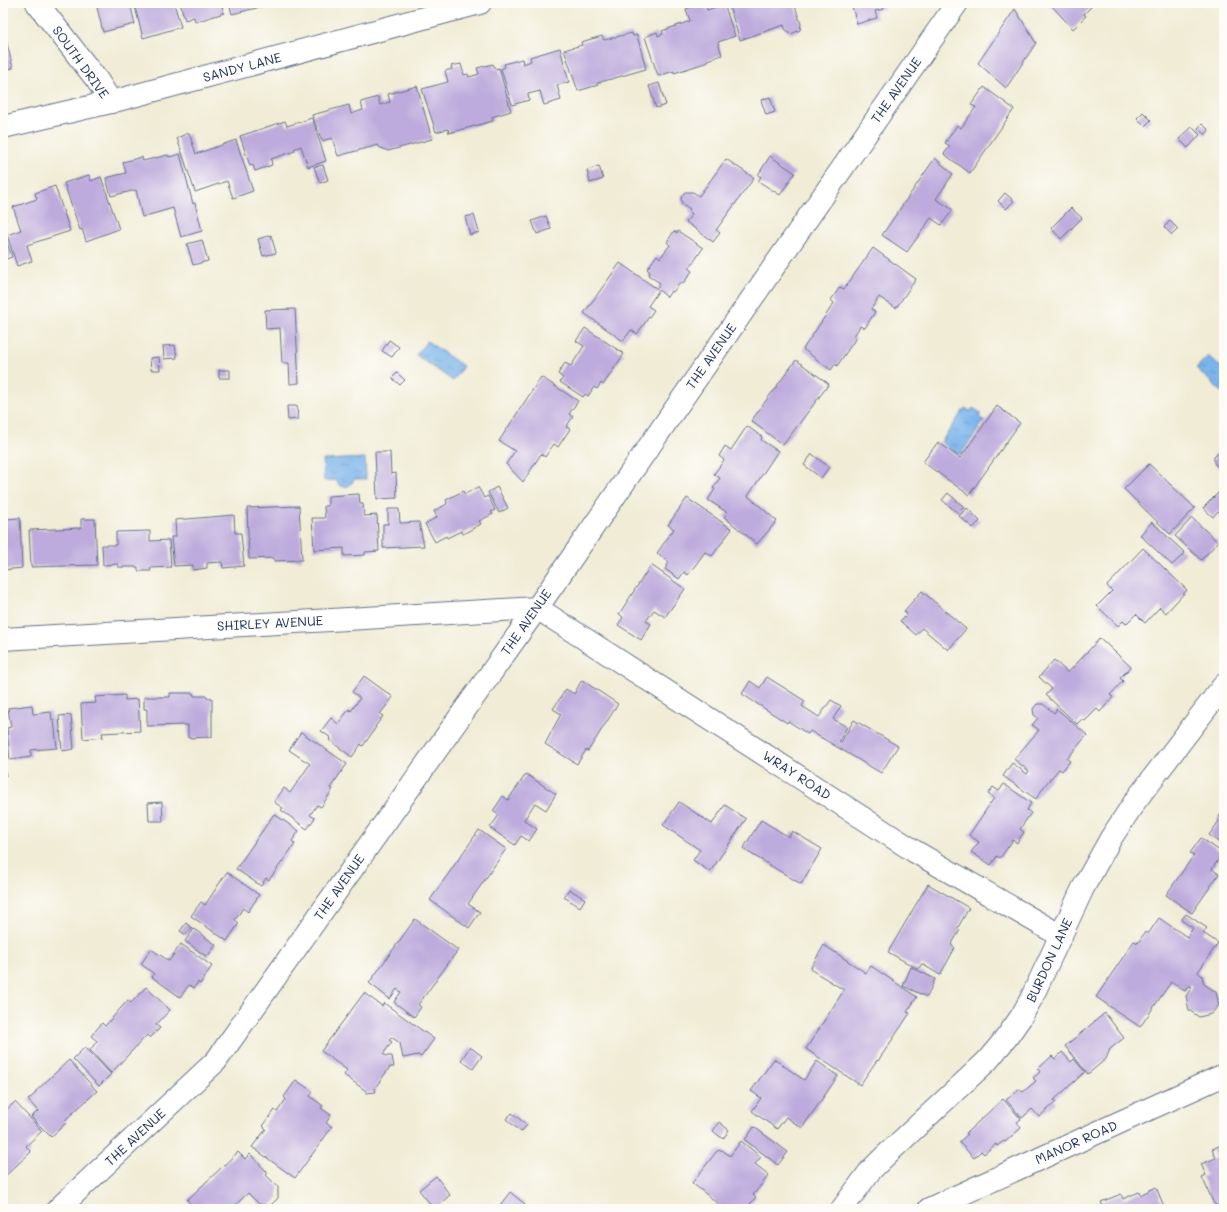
<svg xmlns="http://www.w3.org/2000/svg" width="1227" height="1212" viewBox="0 0 1227 1212" font-family="Mali,sans-serif">
<defs>
<pattern id="water-ripples" width="26" height="14" patternUnits="userSpaceOnUse"><rect width="26" height="14" fill="#7ab4eb"/><path d="M2 4q2-2 4 0t4 0M15 11q2-2 4 0t4 0" fill="none" stroke="#6393c2"/></pattern>
</defs>
<rect width="100%" height="100%" fill="#fdfcf7"/>
<filter id="ink" filterUnits="userSpaceOnUse"><feTurbulence type="fractalNoise" baseFrequency=".025" numOctaves="2"/><feDisplacementMap in="SourceGraphic" scale="8" xChannelSelector="R" yChannelSelector="G"/><feConvolveMatrix kernelMatrix="1 2 1 2 8 2 1 2 1" color-interpolation-filters="sRGB"/></filter>
<filter id="wash" filterUnits="userSpaceOnUse"><feTurbulence type="fractalNoise" baseFrequency=".012" numOctaves="4" result="noise"/><feDisplacementMap in="SourceGraphic" scale="16" xChannelSelector="R" yChannelSelector="G"/><feGaussianBlur stdDeviation="0.9" result="paint"/><feColorMatrix in="noise" values="0 0 0 0 0 0 0 0 0 0 0 0 0 0 0 0 0 1.4 0 .05"/><feComposite in="paint" operator="in"/></filter>
<g filter="url(#wash)">
<rect width="100%" height="100%" fill="#f0ecd5"/>
<path fill="url(#water-ripples)" stroke="#4a72a4" d="M427,341L463,366L453,381L416,355Z
M1208,356L1224,370V394L1196,368Z
M965,408L970,411L973,408L981,413L979,417L984,421L960,455L941,442Z
M365,458L366,479H354C351,486 347,488 340,486L336,480L324,481L323,460Z"/>
<g id="blocks">
<path fill="#bdabdd" d="M96,3H130L135,24L103,32Z
M134,3H174L181,27L143,38Z
M180,3H221L224,13L195,22L194,17L185,20Z
M229,3H269V5L232,14Z
M705,3L707,10L724,4L735,36L718,42L722,55L707,60L708,62L674,73V71L658,76L645,37L657,32L658,36L663,34L662,31L690,21L686,9Z
M728,3H794L801,24L800,30L791,34L785,29L784,25L740,40Z
M851,3H883L884,9L875,11L877,18L857,24Z
M1049,3H1095L1084,14L1086,16L1073,29Z
M1015,9L1036,43L1006,88L978,63Z
M3,27L13,68L3,70Z
M632,33L633,36L637,35L646,69L597,83L598,85L578,91L564,50L582,45L581,42L602,36L604,40Z
M560,48L569,82L557,85L561,100L544,105L540,91L528,94L529,100L512,105L501,69L505,67L504,64L522,59L523,64L531,61L530,57Z
M461,64L464,75L468,74L469,77L479,74L477,68L493,64L495,69L499,68L511,111L492,117L493,121L449,133L448,129L436,132L422,89L448,82L445,71L452,69L451,66Z
M659,83L666,105L656,108L649,86Z
M417,86L432,139L388,151L379,147L378,145L338,156L332,138L322,141L312,115L349,105L351,114L363,110L361,102L378,97L380,105L390,102L388,94Z
M984,87L1014,109L970,173L944,154L950,146L945,143L957,125L961,128L976,107L971,105Z
M770,97L775,112L766,115L761,100Z
M1143,112L1151,120L1145,126L1137,118Z
M312,118L326,161L308,167L301,146L294,149L295,151L271,159L272,165L255,171L253,165L250,166L240,136L285,121L287,126Z
M1202,124L1209,130L1205,135L1198,128Z
M1192,127L1200,135L1188,148L1179,139Z
M189,133L196,154L236,140L253,191L233,198L227,181L195,192L177,138Z
M180,154L193,204L195,203L202,231L181,237L173,208L142,217L136,190L111,196L106,178L126,173L123,162L142,157L143,161L168,155L169,157Z
M770,156L795,173L780,195L758,181L761,177L758,175Z
M935,158L953,174L936,199L953,210L941,225L931,218L907,252L882,235Z
M726,159L754,178L716,230L720,233L713,242L686,222L692,214L689,211L690,209L682,204L681,197L685,192H693L699,196Z
M323,165L328,180L320,183L314,167Z
M599,166L603,179L590,183L587,170Z
M89,175L91,181L101,177L119,229L86,241L82,229L80,230L64,183Z
M55,186L70,231L27,245L32,261L17,266L7,235L21,230L13,207L37,199L35,193Z
M1005,193L1014,201L1006,209L998,201Z
M1071,208L1082,218L1061,239L1051,228Z
M474,215L479,232L470,235L465,217Z
M546,216L551,229L537,234L532,221Z
M1170,221L1178,229L1172,235L1164,227Z
M3,231L12,257L3,260Z
M674,231L677,233L678,231L703,248L689,269L692,271L683,284L681,282L673,292L671,291L667,297L659,290L648,306L654,310L637,334L631,330L623,341L584,313L620,263L657,289L660,283L648,275L650,272L647,269L657,255L660,258L670,245L667,242Z
M271,235L276,253L263,256L258,239Z
M202,240L208,261L193,265L187,244Z
M873,248L916,279L896,308L879,297L871,309L875,312L865,328L860,326L854,336L856,338L837,366L835,364L831,370L803,349L834,303L831,300L840,287L844,289Z
M295,309L299,383L290,384L289,363H282L280,328L266,329L265,310Z
M585,328L624,354L603,385L601,383L597,389L594,387L588,396L585,394L583,397L560,382L563,378L558,374L565,363L571,366L584,346L576,341Z
M389,340L399,347L392,357L382,351Z
M175,345L177,358L164,359L163,346Z
M159,357L160,370H151L150,358Z
M796,360L829,384L783,445L751,421Z
M219,370H230V378H219Z
M397,373L405,380L400,385L392,378Z
M541,377L578,401L569,414L573,417L566,427L570,429L558,447L554,444L545,457L541,454L523,482L506,464L515,451L499,441Z
M287,406H297L298,419L288,420Z
M997,406L1020,423L969,495L923,462L938,442L960,458Z
M747,426L762,437L761,440L778,451L748,496L777,521L757,544L724,517L728,513L708,500L715,489L713,488L720,478L714,474L724,460L719,456L725,446L731,450Z
M1219,451H1224V473L1214,463V456Z
M375,452H390L391,474L396,473L397,498L377,499Z
M812,454L829,467L821,478L804,465Z
M1149,464L1195,508L1170,534L1124,489Z
M478,487L484,498L488,496L495,510L491,512L493,514L479,521L481,524L463,534L461,531L447,538L446,536L435,542L425,524L437,517L434,511L447,504L446,500L463,491L465,494Z
M497,487L508,508L499,513L488,492Z
M1224,487V517L1218,511L1213,517L1203,508Z
M948,493L964,507L958,513L942,500Z
M359,494L360,504H363L364,516L377,515L379,551L365,552V555L344,556V548L314,550L312,518H325L324,506H328V496Z
M687,498L732,529L712,556L705,552L688,575L684,572L679,579L665,569L669,562L657,553L674,529L668,525Z
M299,506L302,560L274,561V558L249,559L247,508Z
M967,508L980,521L973,528L959,516Z
M388,509H399L400,523L419,522L424,546L383,548V524H388Z
M234,515L235,533H241L244,566L223,568L222,562L207,563V568L193,570V565L174,566L171,537H176L175,520Z
M20,518L22,568L3,570V524H5V519Z
M1192,518L1218,542L1201,560L1175,536Z
M81,519H95L97,565L31,567L29,530L81,528Z
M1152,522L1185,553L1172,565L1140,535Z
M150,531V541L169,540L171,567L150,568L151,571H138V567H118V564L103,565L102,545H116V532Z
M1143,548L1187,590L1166,613L1160,607L1145,623L1136,614L1126,624L1123,621L1118,626L1097,606L1112,591L1107,586Z
M651,565L685,589L665,617L654,610L646,621L651,624L641,640L618,625L623,617L619,614Z
M922,591L966,629L948,650L922,628L916,635L900,621L907,614L904,611Z
M1100,638L1131,667L1120,678L1123,681L1110,695L1113,697L1100,712L1097,709L1085,721L1082,719L1077,724L1046,695L1052,689L1039,677L1054,660L1068,673Z
M364,676L393,697L380,714L383,716L375,727H376L363,746L361,744L352,757L329,740L331,738L321,731L331,718L338,724L349,709L351,711L360,698L352,692Z
M767,677L805,701L802,706L819,717L831,700L841,706L833,719L847,727L839,741L841,742L854,720L898,746L881,773L810,731L808,734L788,721L787,723L742,694L750,681L760,688Z
M582,680L618,704L588,751L586,750L577,764L545,744L561,714L553,709L566,689L574,694Z
M170,693H193L194,696H207V698H212V737L188,738V725L147,726V709H144V697H170Z
M125,695V700L138,699L140,731L102,733L103,737L83,739L81,704L96,703L95,697Z
M1037,704H1043L1054,713L1057,709L1087,735L1067,759L1070,761L1062,771L1059,769L1045,785L1036,799L1003,776L1012,763L1027,774L1029,771L1014,759L1039,730L1032,725L1038,718L1034,715L1033,709Z
M32,705L33,714L51,712L52,720H54L57,748L31,750V757L10,760L7,728L11,727L8,708Z
M71,715L74,749L62,751L59,716Z
M301,732L347,764L330,788L333,789L321,807L317,805L310,815L315,818L307,829L281,810L283,808L274,802L284,788L290,793L310,764L289,750Z
M3,763L6,776H3Z
M526,774L556,794L546,810L535,803L524,820L537,829L529,841L521,836L515,845L490,828L499,815L493,811L503,796L508,800Z
M1004,784L1031,803L1027,810L1031,813L1020,829L1024,832L1017,843L1013,840L1000,858L997,856L991,865L971,852L979,842L969,835L994,798L988,794L993,787L999,791Z
M162,802L163,821H149L148,803Z
M679,802L712,824L725,805L746,819L710,872L693,860L700,850L663,825Z
M1224,810V846L1209,835L1219,821L1217,820Z
M274,814L299,831L292,841L295,844L269,880L266,878L261,886L236,869Z
M761,820L789,837L792,831L822,849L801,884L743,849Z
M479,830L506,849L468,904L480,912L469,928L430,900Z
M1201,838L1223,853L1212,869L1219,874L1192,913L1166,895L1194,855L1190,853Z
M227,872L259,895L248,912L243,908L235,920L239,923L227,941L191,916L201,902L205,905Z
M928,884L969,908L957,929L960,930L951,945L955,948L940,975L922,964L918,969L888,952Z
M569,889L585,899L580,907L564,897Z
M1186,914L1207,928L1203,933L1218,943L1198,972L1202,976L1204,984L1216,992L1219,1005L1211,1014L1199,1017L1189,1010L1186,996L1192,987L1189,985L1185,991L1171,982L1140,1027L1096,997L1134,941L1138,943L1145,932L1148,934L1159,918L1187,937L1193,928L1181,920Z
M415,919L458,950L418,1005L421,1007L414,1017L394,1002L401,992L397,989L390,999L369,983Z
M186,923L192,928L186,935L180,931Z
M194,929L216,945L207,957L185,941Z
M181,944L212,966L200,984L198,982L194,988L189,985L180,997L152,977L154,974L141,964L151,949L169,961Z
M824,945L866,973L871,966L917,997L907,1012L910,1013L878,1061L877,1060L860,1085L806,1049L844,990L810,969Z
M911,967L935,979L927,997L903,986Z
M146,987L170,1010L156,1025L160,1028L150,1038L147,1035L111,1073L90,1050L97,1041L91,1036L102,1023L105,1026L128,1000L131,1003Z
M364,993L382,1006L384,1003L434,1039L421,1057L418,1055L403,1058L400,1043L391,1037L389,1040L392,1042L383,1054L387,1056H392L394,1067H390L375,1088L376,1092L366,1093V1091L344,1075L347,1070L321,1051Z
M1105,1013L1124,1038L1110,1049L1106,1059L1088,1074L1065,1046Z
M85,1047L111,1074L99,1086L73,1059Z
M470,1047L482,1056L473,1069L461,1060Z
M1062,1052L1071,1062L1074,1059L1085,1072L1054,1100L1056,1102L1039,1117L1032,1109L1022,1118L1006,1100L1019,1089L1023,1092L1036,1081L1033,1078L1040,1072L1038,1069L1052,1056L1055,1059Z
M774,1059L804,1080L817,1061L838,1076L802,1128L786,1117L777,1129L752,1111L761,1098L751,1091Z
M69,1060L97,1091L64,1121L66,1123L51,1137L31,1117L38,1111L28,1100L36,1093L35,1092Z
M296,1080L313,1092L310,1096L323,1106L321,1108L331,1115L326,1123L332,1127L295,1178L252,1147L266,1129L263,1126L275,1110L277,1112L286,1099L284,1097Z
M1003,1099L1021,1119L1017,1122L1021,1128L1005,1142L1004,1141L997,1146L996,1144L984,1154L981,1151L974,1158L959,1142L968,1134L966,1133Z
M15,1102L42,1131L26,1146L31,1152L3,1178V1113Z
M512,1113L527,1125L521,1132L506,1119Z
M719,1122L729,1130L723,1139L713,1131Z
M754,1127L788,1152L778,1165L745,1140Z
M741,1141L761,1157L755,1164L769,1175L753,1195L756,1197L746,1209H725L692,1183L717,1151L722,1150L730,1156Z
M1224,1144V1206L1221,1207L1214,1204L1202,1177L1206,1175L1201,1164L1216,1158L1212,1149Z
M238,1152L245,1159L250,1154L268,1173L266,1175L278,1187V1198L270,1206L259,1204L248,1193L231,1209H185L191,1204L187,1200Z
M436,1176L450,1195L434,1209L419,1190Z
M1156,1187L1165,1209H1104L1101,1202L1121,1194L1123,1199L1139,1192L1140,1195Z
M510,1192L525,1204L521,1209H497Z
M714,1205L718,1209H710Z"/>
</g>
</g>
<g filter="url(#ink)">
<use href="#blocks" fill-opacity="0" stroke="#667188" stroke-width="1"/>
<g fill="none" stroke-linecap="round" stroke-linejoin="round">
<g stroke="#667188" stroke-width="24">
<path id="minor" d="M37,3L97,80L111,102
M3,639L537,608L914,851L1061,936
M58,1209L216,1061L537,608L957,3
M929,1209L1224,1075"/>
</g>
<g stroke="#667188" stroke-width="24">
<path id="tertiary" d="M3,127L111,102L480,3
M842,1209L870,1171L885,1156L987,1061L1007,1037L1021,1017L1031,999L1083,888L1111,838L1136,800L1224,685"/>
</g>
<use href="#minor" stroke="#fff" stroke-width="22"/>
<use href="#tertiary" stroke="#fff" stroke-width="22"/>
</g>
</g>
<g text-anchor="middle" stroke-width="3" stroke-linejoin="round" paint-order="stroke">
<g font-size="13" fill="#1b2f5e" stroke="#fdfcf7">
<text transform="translate(81 62) rotate(54)" y="5">SOUTH DRIVE</text>
<text transform="translate(242 67) rotate(-15)" y="5">SANDY LANE</text>
<text transform="translate(896 90) rotate(-55)" y="5">THE AVENUE</text>
<text transform="translate(711 356) rotate(-55)" y="5">THE AVENUE</text>
<text transform="translate(526 622) rotate(-55)" y="5">THE AVENUE</text>
<text transform="translate(270 623) rotate(-3)" y="5">SHIRLEY AVENUE</text>
<text transform="translate(797 775) rotate(33)" y="5">WRAY ROAD</text>
<text transform="translate(339 887) rotate(-55)" y="5">THE AVENUE</text>
<text transform="translate(1049 960) rotate(-65)" y="5">BURDON LANE</text>
<text transform="translate(135 1137) rotate(-43)" y="5">THE AVENUE</text>
<text transform="translate(1076 1142) rotate(-24)" y="5">MANOR ROAD</text>
</g>
</g>
<rect width="1227" height="1212" fill="none" stroke="#fdfcf7" stroke-width="16"/>
</svg>
